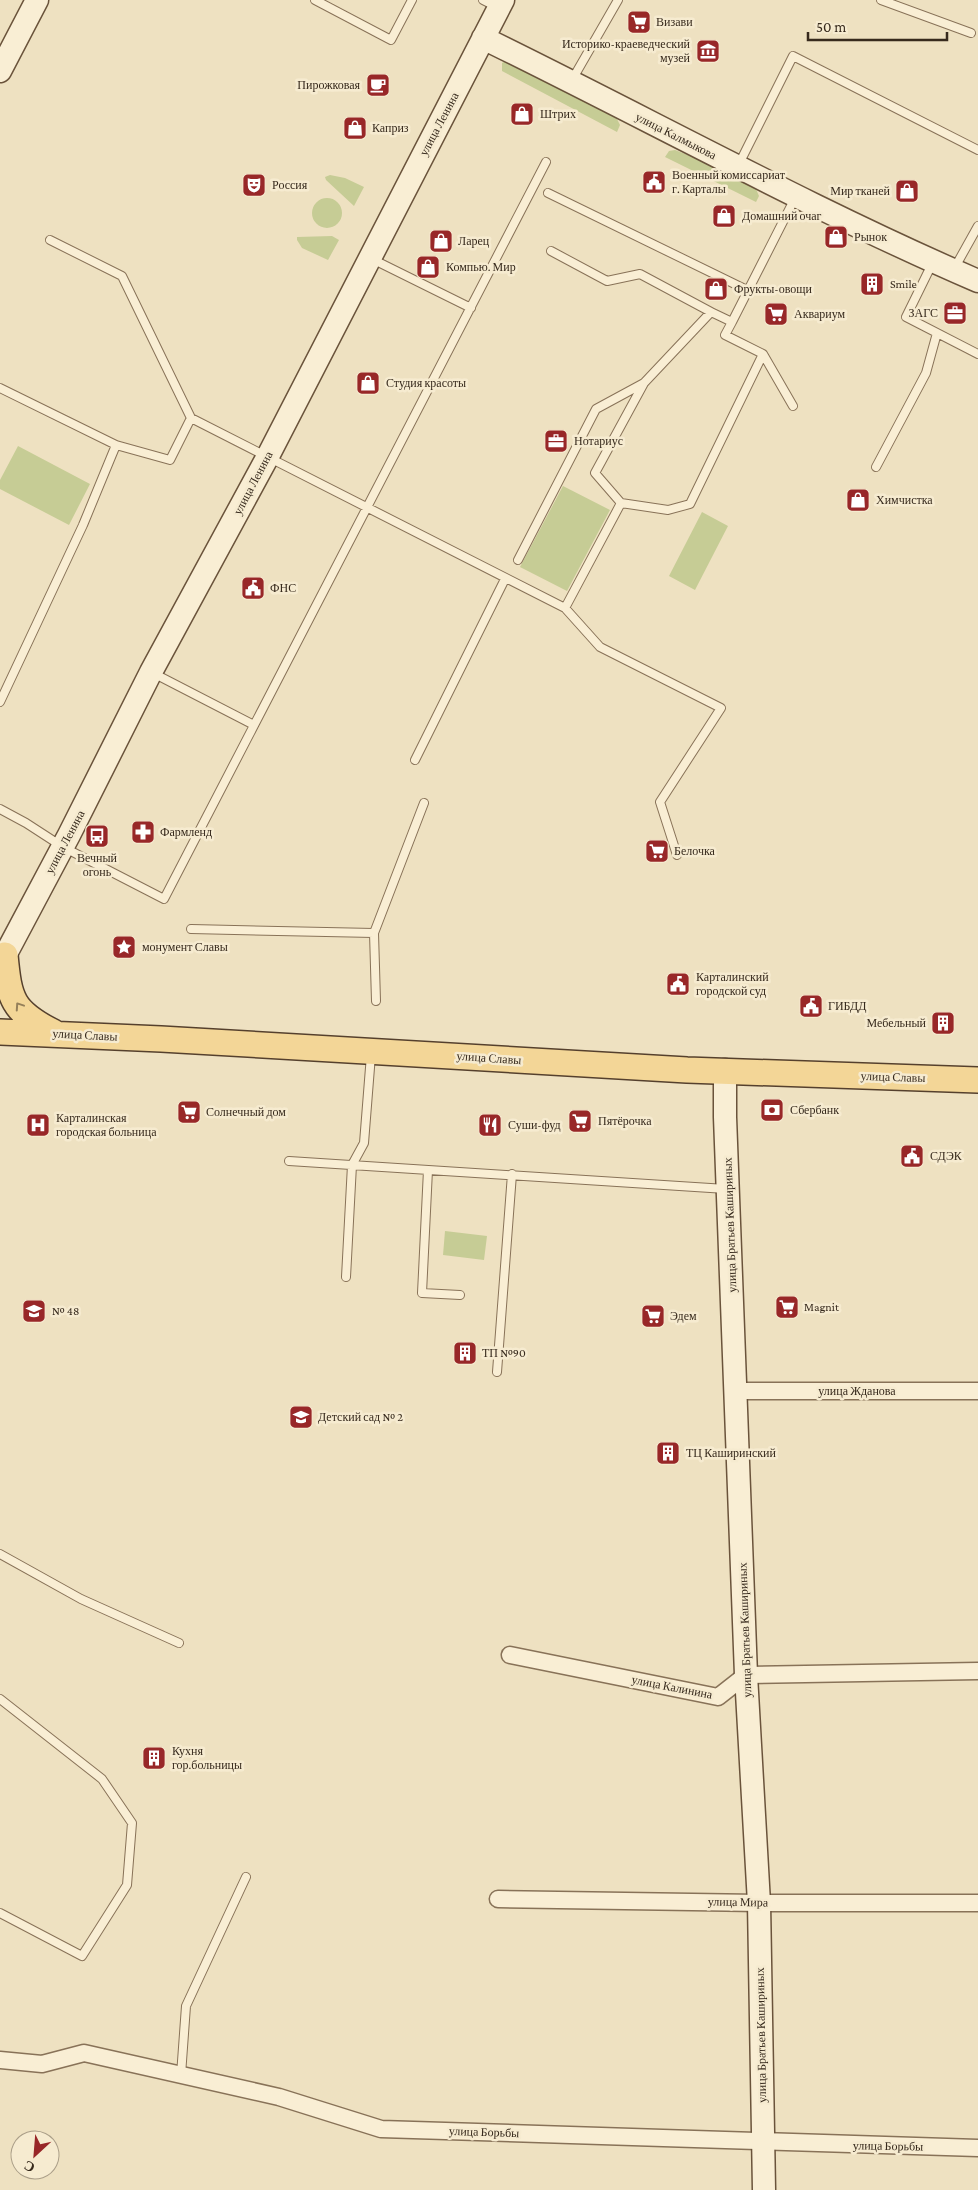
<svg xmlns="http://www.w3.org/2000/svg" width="978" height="2190" viewBox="0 0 978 2190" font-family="'Crimson Pro',serif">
<rect width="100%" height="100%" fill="#eee1c1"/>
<path fill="#c6cc95" d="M507,60L616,117L620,125L617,132L502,71V63Z
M675,150L693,157L756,189L759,196L756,202L665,157L669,151Z
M330,175L345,178L364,187L354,206L326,180L325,177Z
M312 213a15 15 0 1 1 30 0a15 15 0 1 1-30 0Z
M332,236L339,240L328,260L302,248L297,240V237Z
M18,446L90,484L69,525L0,489V480Z
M563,486L610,510L567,591L520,567Z
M702,512L728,526L695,590L669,576Z
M445,1231L487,1236L484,1260L443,1255Z"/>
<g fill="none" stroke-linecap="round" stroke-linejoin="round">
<g stroke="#887258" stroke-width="10">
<path id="lane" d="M315,0L391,40L412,0
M483,0L497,7
M881,0L971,33
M572,80L618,0
M738,166L793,56L978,150
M548,193L747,290
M50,240L122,276L191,418L565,608L621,503L595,473L644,383
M551,251L607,281L640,274L711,312
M372,259L471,308
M932,264L906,317L978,354
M954,269L978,226
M732,322L725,335L763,354L793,406
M0,388L116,445L170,460L191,418
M876,467L926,373L937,333
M621,503L668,510L690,504L763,354
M518,560L596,409L644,383L711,312L732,322L795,198
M565,608L600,647L721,708L660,802L677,855
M153,673L254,725
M0,702L83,525L116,445
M415,760L505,579
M0,809L26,823L63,847L164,899L546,162
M191,929L374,933
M376,1001L374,933L424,803
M289,1161L726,1189
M428,1170L422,1293L460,1295
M346,1277L352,1165L364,1143L371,1055
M497,1372L512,1174
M0,1554L81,1599L179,1643
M0,1699L102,1779L132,1823L127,1885L82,1956L0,1913
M181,2075L186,2006L246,1877"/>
</g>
<g stroke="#887258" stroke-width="19">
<path id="street" d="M736,1391H978
M510,1655L718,1697L746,1675L978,1671
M498,1899L759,1903H978
M0,2060L42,2064L84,2053L279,2097L381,2129L978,2148"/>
</g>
<g stroke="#6a533b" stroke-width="25">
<path id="secondary" d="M483,38C649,119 809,208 978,281
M0,71L37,0
M0,965L69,835L151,672L267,458L503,0
M725,1070V1117L746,1675L759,1903L764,2190"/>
</g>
<g stroke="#55402d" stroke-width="28">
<path id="primary" d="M5,955C9,999 12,1011 53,1032
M0,1032L161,1039L687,1070L978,1080"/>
</g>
<use href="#lane" stroke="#f9eed4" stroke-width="8"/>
<use href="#street" stroke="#f9eed4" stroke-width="16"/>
<use href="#secondary" stroke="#f9eed4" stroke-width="22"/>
<use href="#primary" stroke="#f3d697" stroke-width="25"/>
</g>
<defs><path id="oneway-chevron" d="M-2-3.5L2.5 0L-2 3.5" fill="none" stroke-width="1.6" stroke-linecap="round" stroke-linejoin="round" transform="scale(1.25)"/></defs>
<use stroke="#95805a" href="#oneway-chevron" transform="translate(19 1006) rotate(-124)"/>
<defs>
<g id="supermarket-square" transform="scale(1.25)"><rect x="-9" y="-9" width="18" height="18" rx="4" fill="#982728" stroke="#f6ebd0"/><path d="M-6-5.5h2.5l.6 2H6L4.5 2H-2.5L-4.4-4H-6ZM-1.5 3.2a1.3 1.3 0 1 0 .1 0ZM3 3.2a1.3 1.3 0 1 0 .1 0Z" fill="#fff"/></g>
<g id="museum-square" transform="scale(1.25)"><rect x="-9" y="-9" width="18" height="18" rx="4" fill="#982728" stroke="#f6ebd0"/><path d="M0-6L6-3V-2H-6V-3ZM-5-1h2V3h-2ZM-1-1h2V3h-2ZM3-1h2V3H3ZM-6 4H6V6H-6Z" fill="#fff"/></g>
<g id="cafe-square" transform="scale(1.25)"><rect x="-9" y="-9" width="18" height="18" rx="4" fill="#982728" stroke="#f6ebd0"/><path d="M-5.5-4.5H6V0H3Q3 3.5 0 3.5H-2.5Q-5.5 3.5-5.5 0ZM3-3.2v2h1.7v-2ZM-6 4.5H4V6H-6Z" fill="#fff"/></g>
<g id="shop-square" transform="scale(1.25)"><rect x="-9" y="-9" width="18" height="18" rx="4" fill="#982728" stroke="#f6ebd0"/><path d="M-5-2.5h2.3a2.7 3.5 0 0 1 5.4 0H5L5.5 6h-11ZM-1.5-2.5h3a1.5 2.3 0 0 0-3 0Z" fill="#fff"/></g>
<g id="civic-square" transform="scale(1.25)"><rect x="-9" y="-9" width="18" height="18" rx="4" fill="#982728" stroke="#f6ebd0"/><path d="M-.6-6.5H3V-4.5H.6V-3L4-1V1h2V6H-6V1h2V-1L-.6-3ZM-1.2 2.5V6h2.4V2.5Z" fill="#fff"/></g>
<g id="theatre-square" transform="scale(1.25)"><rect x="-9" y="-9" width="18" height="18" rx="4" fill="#982728" stroke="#f6ebd0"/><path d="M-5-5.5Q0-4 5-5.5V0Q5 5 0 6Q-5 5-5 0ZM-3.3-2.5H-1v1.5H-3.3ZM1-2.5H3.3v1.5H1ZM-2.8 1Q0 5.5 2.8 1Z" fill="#fff"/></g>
<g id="building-square" transform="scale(1.25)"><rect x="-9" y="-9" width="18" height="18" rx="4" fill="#982728" stroke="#f6ebd0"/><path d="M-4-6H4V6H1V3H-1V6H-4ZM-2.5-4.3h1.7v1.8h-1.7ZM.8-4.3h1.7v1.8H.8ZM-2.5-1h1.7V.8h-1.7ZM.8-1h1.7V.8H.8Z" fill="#fff"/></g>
<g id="office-square" transform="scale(1.25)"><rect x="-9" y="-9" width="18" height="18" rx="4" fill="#982728" stroke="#f6ebd0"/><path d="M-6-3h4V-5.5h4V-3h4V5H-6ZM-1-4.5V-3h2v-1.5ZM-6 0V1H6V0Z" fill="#fff"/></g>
<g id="pharmacy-square" transform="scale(1.25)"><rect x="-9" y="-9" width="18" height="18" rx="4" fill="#982728" stroke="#f6ebd0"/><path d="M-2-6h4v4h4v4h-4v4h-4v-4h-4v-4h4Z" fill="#fff"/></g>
<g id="bus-square" transform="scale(1.25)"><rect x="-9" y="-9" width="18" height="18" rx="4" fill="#982728" stroke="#f6ebd0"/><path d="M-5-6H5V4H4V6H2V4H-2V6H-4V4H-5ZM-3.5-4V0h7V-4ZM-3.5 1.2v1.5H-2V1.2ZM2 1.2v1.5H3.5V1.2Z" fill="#fff"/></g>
<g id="sight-square" transform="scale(1.25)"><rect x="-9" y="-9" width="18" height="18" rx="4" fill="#982728" stroke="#f6ebd0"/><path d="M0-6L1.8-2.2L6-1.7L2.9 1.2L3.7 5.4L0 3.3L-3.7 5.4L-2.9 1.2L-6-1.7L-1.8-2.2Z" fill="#fff"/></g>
<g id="bank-square" transform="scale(1.25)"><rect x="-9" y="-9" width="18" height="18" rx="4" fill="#982728" stroke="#f6ebd0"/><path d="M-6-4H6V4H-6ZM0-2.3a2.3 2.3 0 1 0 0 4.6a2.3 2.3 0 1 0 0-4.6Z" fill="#fff"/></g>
<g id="hospital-square" transform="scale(1.25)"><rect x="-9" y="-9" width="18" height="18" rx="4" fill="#982728" stroke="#f6ebd0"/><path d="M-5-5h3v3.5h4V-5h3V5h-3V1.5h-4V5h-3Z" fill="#fff"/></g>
<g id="restaurant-square" transform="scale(1.25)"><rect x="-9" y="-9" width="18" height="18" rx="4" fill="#982728" stroke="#f6ebd0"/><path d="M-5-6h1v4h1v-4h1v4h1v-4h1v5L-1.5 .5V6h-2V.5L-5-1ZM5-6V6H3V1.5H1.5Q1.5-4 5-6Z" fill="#fff"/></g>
<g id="school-square" transform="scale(1.25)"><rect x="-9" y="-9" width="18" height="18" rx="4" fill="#982728" stroke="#f6ebd0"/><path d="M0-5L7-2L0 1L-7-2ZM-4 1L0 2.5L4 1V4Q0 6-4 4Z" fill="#fff"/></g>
</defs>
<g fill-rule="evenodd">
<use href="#supermarket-square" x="639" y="22"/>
<use href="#museum-square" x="708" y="51"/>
<use href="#cafe-square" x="378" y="85"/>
<use href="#shop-square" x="522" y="114"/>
<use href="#shop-square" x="355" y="128"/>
<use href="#civic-square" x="654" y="182"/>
<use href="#theatre-square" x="254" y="185"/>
<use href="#shop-square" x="907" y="191"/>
<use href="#shop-square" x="724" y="216"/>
<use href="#shop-square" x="836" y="237"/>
<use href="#shop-square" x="441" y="241"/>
<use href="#shop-square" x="428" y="267"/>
<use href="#building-square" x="872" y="284"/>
<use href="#shop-square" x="716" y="289"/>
<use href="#office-square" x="955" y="313"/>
<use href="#supermarket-square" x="776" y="314"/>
<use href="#shop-square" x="368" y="383"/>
<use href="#office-square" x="556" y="441"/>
<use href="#shop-square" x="858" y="500"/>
<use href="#civic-square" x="253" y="588"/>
<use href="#pharmacy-square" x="143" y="832"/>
<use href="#bus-square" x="97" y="836"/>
<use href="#supermarket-square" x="657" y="851"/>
<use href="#sight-square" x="124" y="947"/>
<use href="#civic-square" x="678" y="984"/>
<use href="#civic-square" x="811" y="1006"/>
<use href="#building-square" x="943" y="1023"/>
<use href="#bank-square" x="772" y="1110"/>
<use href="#supermarket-square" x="189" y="1112"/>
<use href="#supermarket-square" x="580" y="1121"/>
<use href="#hospital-square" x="38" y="1125"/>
<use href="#restaurant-square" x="490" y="1125"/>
<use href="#civic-square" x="912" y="1156"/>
<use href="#supermarket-square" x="787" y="1307"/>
<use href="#school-square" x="34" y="1311"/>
<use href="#supermarket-square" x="653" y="1316"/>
<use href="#building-square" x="465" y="1353"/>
<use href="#school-square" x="301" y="1417"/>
<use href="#building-square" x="668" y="1453"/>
<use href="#building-square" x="154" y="1758"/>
</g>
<g text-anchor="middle" stroke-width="5" stroke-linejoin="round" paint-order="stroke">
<g font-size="12" fill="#372a1d" stroke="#f6ebd0" text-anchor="start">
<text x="656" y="26">Визави</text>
<text x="690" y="48" text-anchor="end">Историко-краеведческий<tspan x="690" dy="14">музей</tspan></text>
<text x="360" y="89" text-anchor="end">Пирожковая</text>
<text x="540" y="118">Штрих</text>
<text x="372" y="132">Каприз</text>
<text x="672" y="179">Военный комиссариат<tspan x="672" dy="14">г. Карталы</tspan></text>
<text x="272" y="189">Россия</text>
<text x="890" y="195" text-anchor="end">Мир тканей</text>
<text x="742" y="220">Домашний очаг</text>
<text x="854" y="241">Рынок</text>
<text x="458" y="245">Ларец</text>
<text x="446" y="271">Компью. Мир</text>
<text x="890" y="288">Smile</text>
<text x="734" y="293">Фрукты-овощи</text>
<text x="938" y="317" text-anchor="end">ЗАГС</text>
<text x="794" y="318">Аквариум</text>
<text x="386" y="387">Студия красоты</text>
<text x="574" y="445">Нотариус</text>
<text x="876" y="504">Химчистка</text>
<text x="270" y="592">ФНС</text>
<text x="160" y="836">Фармленд</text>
<text x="674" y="855">Белочка</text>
<text x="97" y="862" text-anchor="middle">Вечный<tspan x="97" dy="14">огонь</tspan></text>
<text x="142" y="951">монумент Славы</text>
<text x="696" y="981">Карталинский<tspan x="696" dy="14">городской суд</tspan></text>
<text x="828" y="1010">ГИБДД</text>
<text x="926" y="1027" text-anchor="end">Мебельный</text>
<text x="790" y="1114">Сбербанк</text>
<text x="206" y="1116">Солнечный дом</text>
<text x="56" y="1122">Карталинская<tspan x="56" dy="14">городская больница</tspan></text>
<text x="598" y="1125">Пятёрочка</text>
<text x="508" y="1129">Суши-фуд</text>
<text x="930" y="1160">СДЭК</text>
<text x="804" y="1311">Magnit</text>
<text x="52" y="1315">№ 48</text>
<text x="670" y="1320">Эдем</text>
<text x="482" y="1357">ТП №90</text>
<text x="318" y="1421">Детский сад № 2</text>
<text x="686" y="1457">ТЦ Каширинский</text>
<text x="172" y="1755">Кухня<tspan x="172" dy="14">гор.больницы</tspan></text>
</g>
<g font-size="12" fill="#372a1d" stroke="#f6ebd0">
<text transform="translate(439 124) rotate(-62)" y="4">улица Ленина</text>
<text transform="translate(676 136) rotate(27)" y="4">улица Калмыкова</text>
<text transform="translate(253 483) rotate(-62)" y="4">улица Ленина</text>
<text transform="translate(65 842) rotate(-62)" y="4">улица Ленина</text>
<text transform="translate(85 1035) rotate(3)" y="4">улица Славы</text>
<text transform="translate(489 1058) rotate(4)" y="4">улица Славы</text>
<text transform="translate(893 1077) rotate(2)" y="4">улица Славы</text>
<text transform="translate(730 1225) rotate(-92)" y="4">улица Братьев Кашириных</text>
<text x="857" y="1395">улица Жданова</text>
<text transform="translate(745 1630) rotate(-92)" y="4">улица Братьев Кашириных</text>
<text transform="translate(672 1687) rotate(11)" y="4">улица Калинина</text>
<text transform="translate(738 1902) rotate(1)" y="4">улица Мира</text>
<text transform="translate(761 2035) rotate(-91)" y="4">улица Братьев Кашириных</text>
<text transform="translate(484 2132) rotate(2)" y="4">улица Борьбы</text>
<text transform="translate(888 2146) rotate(1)" y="4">улица Борьбы</text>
</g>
</g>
<g transform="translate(35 2155) rotate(206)"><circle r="24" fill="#f6ebd0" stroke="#aa9e88"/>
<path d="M0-4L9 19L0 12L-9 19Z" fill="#982728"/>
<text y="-8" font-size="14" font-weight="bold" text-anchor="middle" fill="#372a1d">С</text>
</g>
<path d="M808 32v8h139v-8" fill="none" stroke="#372a1d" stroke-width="2.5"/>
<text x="816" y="32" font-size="15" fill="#372a1d" stroke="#f6ebd0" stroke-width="4" paint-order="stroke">50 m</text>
</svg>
